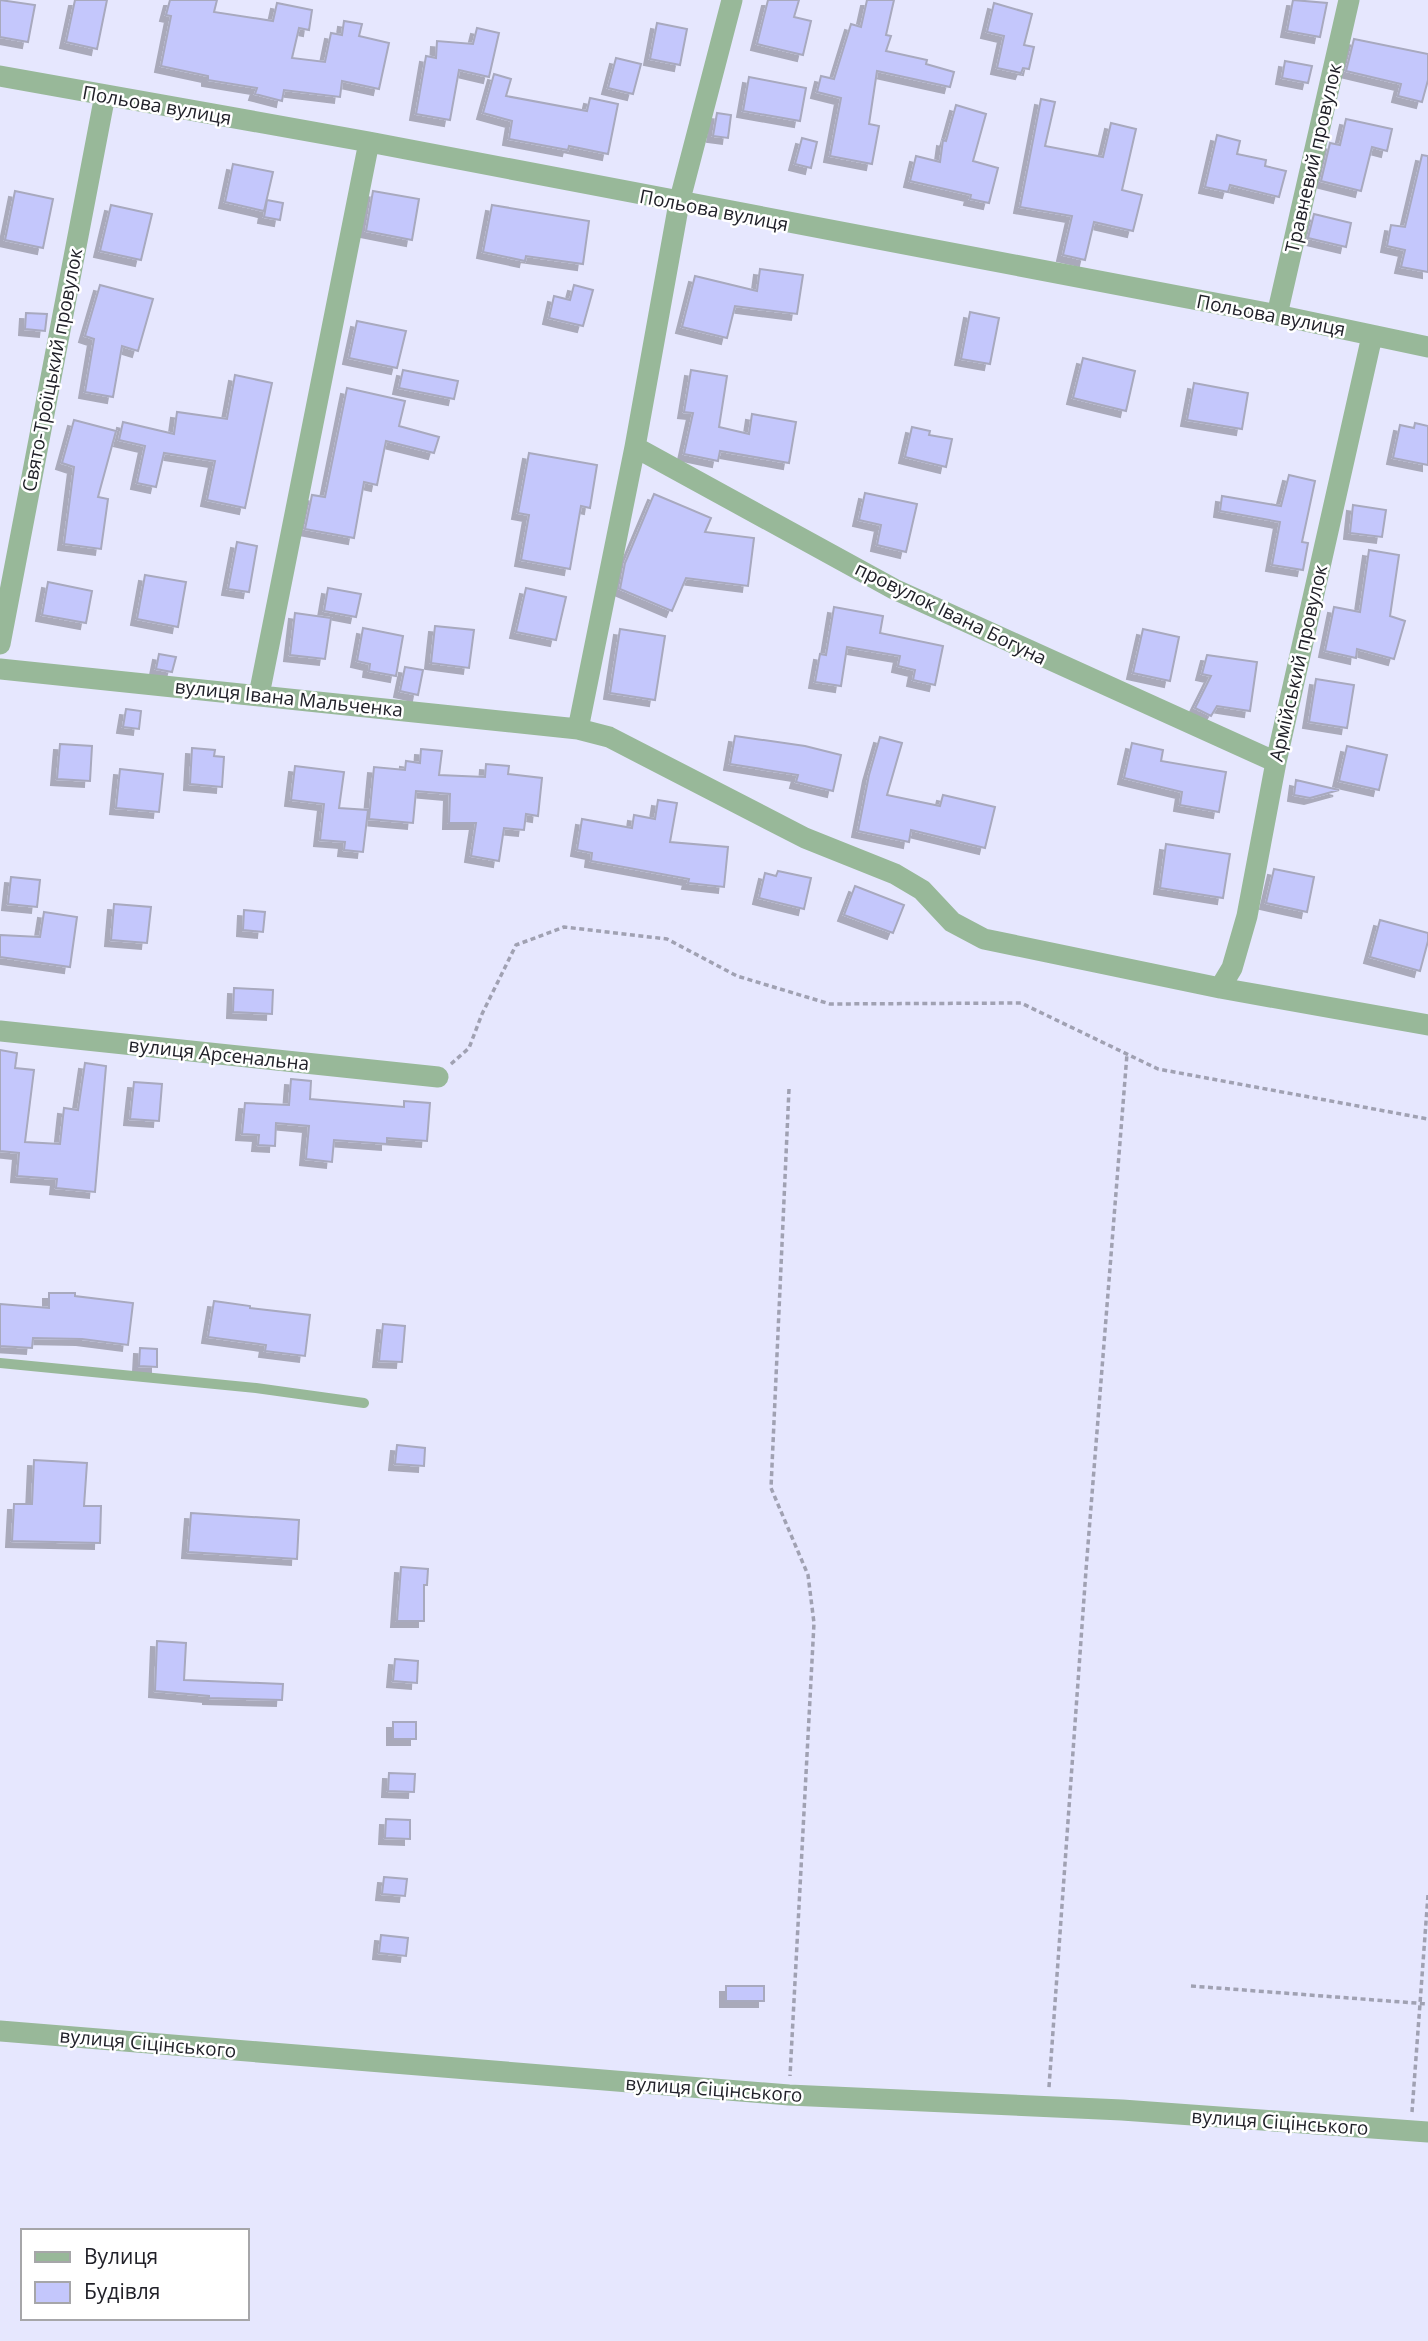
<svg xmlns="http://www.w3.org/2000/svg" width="1428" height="2341" viewBox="0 0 1428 2341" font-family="'Open Sans',sans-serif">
<defs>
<filter id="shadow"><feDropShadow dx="-6" dy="6" stdDeviation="0" flood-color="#0004"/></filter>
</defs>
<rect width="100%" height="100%" fill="#e6e7fe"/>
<path fill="#c4c7fc" stroke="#a8a9be" stroke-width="2" filter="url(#shadow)" d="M0,0L35,5L28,42L0,37Z
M75,0H107L97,49L66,42Z
M170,0H217L214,12L273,21L277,3L312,10L309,30L299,28L292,58L325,62L331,33L342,35L344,21L362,24L359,36L389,43L379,89L342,81L340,97L284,90L282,101L255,94L257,88L208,80V76L161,66L171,16L166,15Z
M768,0H799L794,17L811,21L803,55L757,44Z
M867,0H894L886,35L891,36L886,51L927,60L926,64L954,72L950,87L877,71L869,124L879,126L872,164L830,156L841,98L817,92L821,76L834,79L851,24L861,27Z
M1293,0L1327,3L1320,37L1287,31Z
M994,3L1032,14L1024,45L1034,47L1029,69L1023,68L1021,73L997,68L1004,36L987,32Z
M657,23L687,29L680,65L650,59Z
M477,28L499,33L489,77L459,70L450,120L416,114L426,56L436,58L437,41L473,44Z
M1354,39L1428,54V80L1422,102L1398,96L1401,84L1346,71Z
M616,58L641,64L633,94L608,88Z
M1285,61L1312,66L1308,83L1282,78Z
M494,74L511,79L506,96L587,111L590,98L618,104L608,154L569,146L568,150L509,139L512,121L483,113Z
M749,77L806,88L800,121L743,111Z
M1041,99L1055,102L1045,146L1103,157L1111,123L1136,129L1122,190L1142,195L1133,231L1094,222L1085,260L1063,255L1072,216L1020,207Z
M956,105L986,114L973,161L998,168L989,203L970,199L971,195L910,181L916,156L940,162L943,140L946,141Z
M717,113L731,115L728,138L713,136Z
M1346,119L1392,129L1387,151L1372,147L1361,191L1321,181L1330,143L1340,145Z
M1217,135L1240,141L1237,154L1266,160L1265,166L1286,171L1279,197L1230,185L1228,192L1205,187Z
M802,138L817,142L811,168L795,164Z
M1422,155L1428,156V272L1401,267L1405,250L1387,246L1391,225L1405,227Z
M233,164L273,172L264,211L225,202Z
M15,191L53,199L43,248L5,240Z
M373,191L419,199L412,240L366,231Z
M267,200L283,203L280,220L264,217Z
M111,205L152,214L141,260L100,251Z
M492,205L589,221L583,264L526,256L525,261L483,252Z
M1314,214L1351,223L1346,247L1308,238Z
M760,269L803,275L797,314L735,306L727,338L682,327L695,276L757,291Z
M100,285L153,299L138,351L122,346L113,397L85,392L94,339L85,336Z
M574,285L593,290L583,326L549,318L554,296L570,300Z
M970,312L999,318L990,364L961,359Z
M26,313L47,314L45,331L25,329Z
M357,321L406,331L397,368L349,358Z
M1083,358L1135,371L1126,411L1073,398Z
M403,370L458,381L454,399L399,388Z
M691,370L727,376L719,427L749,434L752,414L796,422L789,463L720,451L718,461L684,454L693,413L684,412Z
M235,375L272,383L245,508L207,500L215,461L164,453L156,487L137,483L145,446L119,440L123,422L174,434L177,412L227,419Z
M1194,383L1248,393L1242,429L1187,420Z
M347,388L405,401L399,426L439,437L434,453L386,441L377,485L364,482L354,538L305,529L312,495L325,497Z
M74,420L116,431L98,497L108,499L101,549L64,544L74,467L62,463Z
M1415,423L1428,426V465L1393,458L1400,425L1414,428Z
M912,427L930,431L929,435L952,439L946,467L905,457Z
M529,453L597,465L590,508L581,506L570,569L521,560L529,515L518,513Z
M1289,475L1315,481L1302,542L1308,543L1303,570L1272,565L1280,522L1220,511L1222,496L1281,506Z
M865,493L917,504L906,552L877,545L881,525L859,520Z
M654,494L711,518L705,532L754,538L748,586L686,578L672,611L620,589L625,563Z
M1353,505L1386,510L1382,537L1350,533Z
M237,542L257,546L249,592L228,589Z
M1369,550L1399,555L1390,616L1405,621L1394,659L1357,649L1356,658L1325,651L1334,607L1360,612Z
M145,575L186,582L178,627L137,619Z
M48,582L92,591L86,623L42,615Z
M328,588L361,594L356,617L324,611Z
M526,588L566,597L556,640L516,632Z
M834,607L883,616L880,633L943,646L935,685L913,680L915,670L898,666L900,656L847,647L841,686L815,682L820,654L826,655Z
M295,613L331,618L325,659L290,655Z
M435,626L474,630L469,668L431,663Z
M363,628L403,636L396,676L369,671L370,664L357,661Z
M620,629L665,636L655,700L610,693Z
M1143,629L1179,637L1170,681L1133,673Z
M159,654L176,657L172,672L156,669Z
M1207,655L1257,662L1250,711L1217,706L1211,716L1195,708L1211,676L1202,674Z
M405,667L423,670L418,695L400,691Z
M1316,679L1354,685L1347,728L1309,722Z
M126,709L141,711L139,729L123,727Z
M735,736L805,746L841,755L833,791L796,782L798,775L730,764Z
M880,737L902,743L887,795L940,806L943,795L995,807L985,848L911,830L909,842L858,831L869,775Z
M1132,743L1163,750L1161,761L1226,772L1219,812L1180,805L1182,792L1124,778Z
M60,744L92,746L90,781L57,779Z
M1347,746L1387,755L1379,790L1339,781Z
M192,748L215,750L214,756L224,757L222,787L190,784Z
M421,749L442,751L439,775L485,777L486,764L509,766L508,774L542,778L538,816L526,814L524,830L504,828L499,861L471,856L476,823H449L450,794L416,791L413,823L369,819L374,767L405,770L406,761L420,763Z
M295,766L344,772L339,808L368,810L363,852L344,850L345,842L320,840L324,804L291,800Z
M120,769L163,774L159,812L116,808Z
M1296,780L1339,790L1310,798L1294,795Z
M658,800L677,803L670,842L728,847L724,887L688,883L689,879L591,861L592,853L577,850L582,819L632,828L634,815L655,819Z
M1166,844L1230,854L1223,898L1160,888Z
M1274,869L1314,877L1307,912L1266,903Z
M778,871L811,878L804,909L759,898L765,873L776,876Z
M11,877L40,880L37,907L8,904Z
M855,886L904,905L893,933L844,915Z
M114,904L151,907L147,943L111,940Z
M244,910L265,912L263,932L243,930Z
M44,912L77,917L70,967L0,957V935L40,937Z
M1380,920L1428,933V941L1420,971L1370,957Z
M234,988L273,990L272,1014L233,1012Z
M0,1050L17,1053L15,1068L34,1070L25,1142L60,1144L64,1108L78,1110L85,1063L106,1066L95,1192L56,1188L57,1179L17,1176L19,1153L0,1151Z
M291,1079L311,1081L310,1099L404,1107V1101L430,1103L427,1141L387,1138V1144L334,1140L332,1162L306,1159L309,1126L276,1123L275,1146L258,1145L259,1135L242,1134L245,1103L289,1105Z
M134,1082L162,1084L159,1121L130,1119Z
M49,1293H75V1296L133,1303L128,1345L82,1339L33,1338L32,1348L0,1346V1304L49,1308Z
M214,1301L250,1306V1308L310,1315L305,1356L265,1351L266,1345L208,1337Z
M383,1324L405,1326L402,1362L379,1361Z
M140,1348L157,1349V1367L139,1366Z
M397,1445L425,1448L424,1466L395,1464Z
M34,1460L87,1463L84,1506H101L100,1543L12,1541L14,1504H32Z
M191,1513L299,1520L297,1559L188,1552Z
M401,1567L428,1569L427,1585H424V1621H397Z
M157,1641L186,1643L184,1680L283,1684L282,1700L209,1698V1696L155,1691Z
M395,1659L418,1661L417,1683L393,1681Z
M393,1722H416V1739H393Z
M389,1773L415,1774L414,1792L388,1791Z
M386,1819L410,1820V1839L385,1838Z
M384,1877L407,1879L405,1896L382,1894Z
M381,1935L408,1938L406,1956L379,1953Z
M726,1986H764V2001H726Z"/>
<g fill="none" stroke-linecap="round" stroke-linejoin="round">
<path stroke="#a0a1b2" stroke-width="3.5" stroke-dasharray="5 3.5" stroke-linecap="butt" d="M451,1064L469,1048L482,1014L516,945L564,927L667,939L737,976L830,1004L1021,1003L1158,1069L1428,1119
M789,1089L771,1488L808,1575L814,1623L790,2076
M1191,1986L1428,2004
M1049,2087L1086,1570L1127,1054
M1412,2112L1428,1895"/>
<path stroke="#98b899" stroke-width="10" d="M0,1363L256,1388L364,1403"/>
<path stroke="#98b899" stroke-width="21" d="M0,76L369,142L1277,315L1428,347
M1277,315L1349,0
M635,447L894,589L1276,762
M0,644L105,95
M0,669L578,729L609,737L805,838L895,874L922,890L952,922L984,939L1220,988L1428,1025
M259,695L369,142
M578,729L635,447L679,203L732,0
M1220,988L1232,968L1247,916L1276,762L1372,336
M0,1031L438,1077
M0,2031L789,2095L1122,2110L1428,2132"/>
</g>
<g text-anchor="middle" stroke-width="5" stroke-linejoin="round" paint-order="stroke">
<g font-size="19" fill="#212129" stroke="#fff">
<text transform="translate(157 105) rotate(10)" y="7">Польова вулиця</text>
<text transform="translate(1313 158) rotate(-77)" y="7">Травневий провулок</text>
<text transform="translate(714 210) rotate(11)" y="7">Польова вулиця</text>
<text transform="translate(1271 315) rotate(11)" y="7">Польова вулиця</text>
<text transform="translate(52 370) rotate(-79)" y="7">Свято-Троїцький провулок</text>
<text transform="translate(951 613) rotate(26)" y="7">провулок Івана Богуна</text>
<text transform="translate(1298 663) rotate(-77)" y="7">Армійський провулок</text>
<text transform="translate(289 698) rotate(6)" y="7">вулиця Івана Мальченка</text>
<text transform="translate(219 1054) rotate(6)" y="7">вулиця Арсенальна</text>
<text transform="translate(148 2043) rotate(5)" y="7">вулиця Сіцінського</text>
<text transform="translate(714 2089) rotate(4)" y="7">вулиця Сіцінського</text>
<text transform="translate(1280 2122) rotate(4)" y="7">вулиця Сіцінського</text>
</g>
</g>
<rect x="21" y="2229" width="228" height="91" fill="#ffffff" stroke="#a6a6a9" stroke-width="2"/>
<rect x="35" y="2252" width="35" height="10" fill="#98b899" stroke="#a6a6a9" stroke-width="2"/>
<text x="84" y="2264" font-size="21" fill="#212129">Вулиця</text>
<rect x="35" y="2282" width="35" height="21" fill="#c4c7fc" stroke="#a6a6a9" stroke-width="2"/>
<text x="84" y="2299" font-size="21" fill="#212129">Будівля</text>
</svg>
